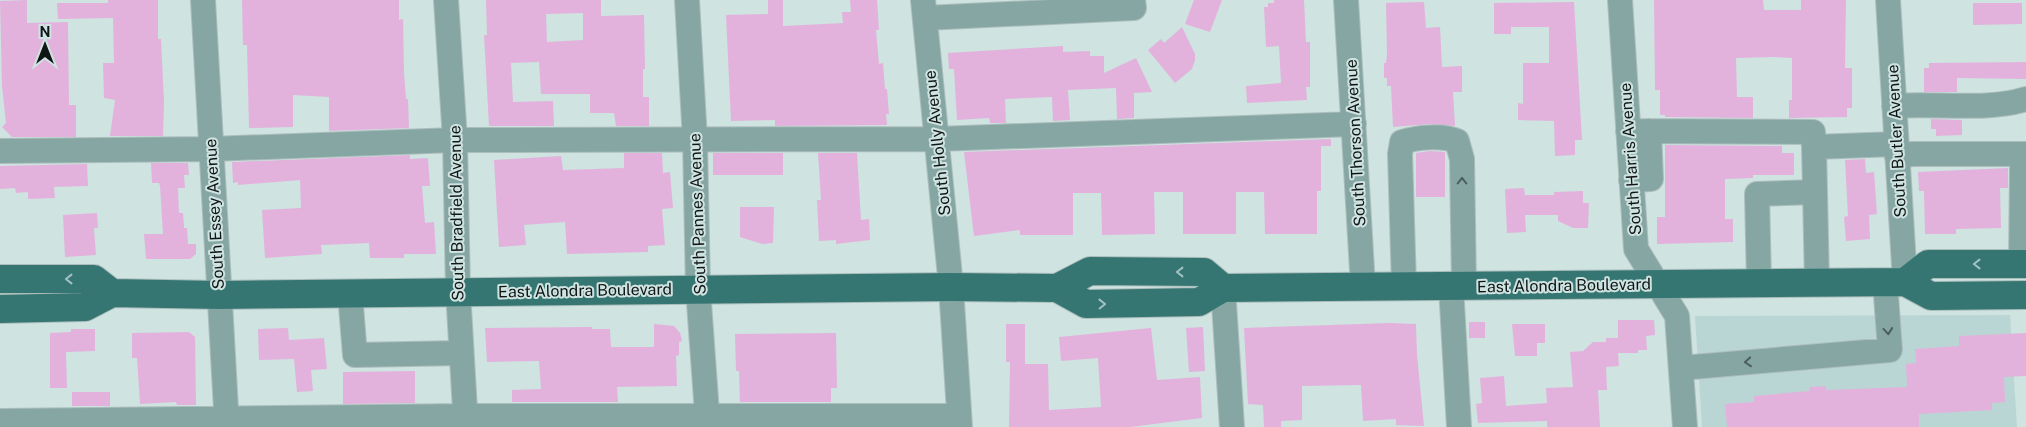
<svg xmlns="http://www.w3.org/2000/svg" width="2026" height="427" viewBox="0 0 2026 427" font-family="'Public Sans',sans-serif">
<rect width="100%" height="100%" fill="#cfe3e1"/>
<path fill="#bad6d4" d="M2010,315L2017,427H1702L1695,316Z"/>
<path fill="#e2b2dc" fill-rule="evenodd" d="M27,0V23L68,22L69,105H76V137H12L2,127L6,123L2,86L0,1Z
M108,0H158V39H161L164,102L163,136H110L115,100L104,98L103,63H114L113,18L58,19L57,3H108Z
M242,0H399V20L403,19L404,73L406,99H408L409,128L329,131V97L293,95V127L249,128L247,45H243Z
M486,0H601V16L644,15L645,69H643V97H649V126H616L614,113H590V94H541L539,62L511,63L513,102L553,101L554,126H489L484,35H487ZM583,13V40L547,42L546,14Z
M768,0H783V26L843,23L842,12H851L850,0H877L879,30H876L879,64L883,63L885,89H887L889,114H886L887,125L775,126V120L731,121L726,15L768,14Z
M1194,0H1222L1210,32L1185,24Z
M1274,0H1304L1306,42H1310V87H1306L1307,100L1247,103L1246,86L1281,83L1279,46L1266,47L1264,7H1268V3H1274Z
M1654,0H1763L1764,10H1801V0H1846L1845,68H1852V108H1847V117L1789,118V100H1792V58L1775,57L1736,58L1737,97H1753V118L1665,117V115H1660V90H1655Z
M1424,2L1426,28L1440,27L1442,67L1462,66V92H1453L1455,126L1430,124L1393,127L1391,86H1387V78H1384V63H1386L1387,54L1386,3Z
M1574,2L1582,140H1575V155L1555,156L1554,121L1518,120V103L1523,104V63H1549V27H1511V34H1494V3Z
M1973,3H2022V24L1973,25Z
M1182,27L1195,54V60L1192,69L1175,83L1148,50L1161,39L1164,43Z
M1063,46V52L1090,51V56H1104V73L1136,58L1152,92L1134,93V118L1117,119L1116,88L1068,90L1070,120L1053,121L1052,97L1005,99L1006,123H990L989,118L957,120L954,69H949L948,53Z
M2026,62V79L1957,78V92H1924V68H1929V63Z
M1931,119L1962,120V135L1936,136V129H1931Z
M1331,139V146H1321V191H1317V234H1265L1264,192H1236V234H1183V192H1154L1155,234L1102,235L1101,193H1073V235H1020V230L974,236L964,152Z
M1665,145L1782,146V153H1794V175H1753V178L1725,179V219H1733V242L1657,244V217H1665Z
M1430,151L1445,152V197H1416V153Z
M624,153H662L663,173L670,172L673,208L662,209L665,245L648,246V252L567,254L565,222L524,225L526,245L499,247L494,160L561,156L563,170L624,168Z
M713,153H783V175H713Z
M818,153H857L861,220L869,219L870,240L836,244V240L819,241L817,200H821Z
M410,155V159L428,158L430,186H422L425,223L434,222L436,254H404V258H370L369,243L321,245L322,254L265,258L262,210L301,208L300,180L238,185V182L233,183L232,162Z
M1865,159L1866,173L1874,172L1877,214L1869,215L1870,239L1846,241L1844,217L1848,216L1845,160Z
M151,163H188L189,175H184L185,188H178L179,213H183L184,228H187L188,244H196V254L190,259H146L144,234H163L160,186L159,183H152Z
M87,164L88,186L54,187L55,198L28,199V192L16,193L15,188L0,189V166Z
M2008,168V188H2000L2001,228L1956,229V234H1925L1924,191H1919L1918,172Z
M1524,188L1525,195H1554V192L1583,191V203H1589L1588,228H1573L1558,221V215H1525L1526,232L1507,233L1505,189Z
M740,207H774L773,243L762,244L740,237Z
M97,213L98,228H94L96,255L65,257L63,215Z
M1618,320H1654L1655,335L1646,336L1647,350H1638V353H1618L1619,366L1606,367L1607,390H1598L1600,427H1547V421L1478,423L1476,404L1482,403L1480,378L1504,376L1506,406L1547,403L1546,388L1573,387L1570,352L1583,351L1593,342H1606V338H1618Z
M1469,322H1485V338H1469Z
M1390,323L1416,324L1417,355L1424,426L1396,425V419L1363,421L1361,385L1302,386V420L1281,421V427H1264L1263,405L1248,404L1244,328Z
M654,324L674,326L680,333L682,341L679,342V355L676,356L677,386L617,387L618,402H512V390L541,389L539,361L487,362L485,328L592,327V329H610L611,347H654Z
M1006,324H1025V364H1048L1049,410L1101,407L1098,358L1061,361L1059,337L1151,328L1157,380L1200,377L1202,418L1130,427H1009L1010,362H1006Z
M1512,324H1545V343H1537V356H1515Z
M1203,327L1205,371L1189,372L1186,328Z
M288,328L289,340L324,338L327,369L311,370L313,391L297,392L294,359L259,360L258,329Z
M71,329H95V351L66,352L67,388H50V333L71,332Z
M189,332L195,337L196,405H177L176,402L140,404L137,358H132V333Z
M836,333L837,388H831V402H740L739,371H736L735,334Z
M2026,333V376L2004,377L2005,402L1992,403V410L1919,414V427H1727L1725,404L1754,402V396L1809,391L1810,387L1826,386V390L1907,387L1906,364L1916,363L1915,349L1959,346V336Z
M415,371V403L343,404V372Z
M72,392H110V406H72Z"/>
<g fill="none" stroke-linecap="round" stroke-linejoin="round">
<g stroke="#acbebc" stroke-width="26">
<path id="minor" d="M203,0L227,427
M446,0L455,140L458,291L466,427
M687,0L695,140L698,289L708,427
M923,0L951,287L960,427
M1346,0L1363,287
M1620,0L1636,249L1677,316L1685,427
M1888,0L1905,282
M925,18L1134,8L1133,0
M1894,106C1934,103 1990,111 2026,99
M1628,131L1813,132L1814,147
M0,151L211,149L455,140L937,139L1354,124
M1897,157L1912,154H2026
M1631,180L1651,179L1649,131
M2021,264L2022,169L2026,170
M1759,283L1757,194L1815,192
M1817,283L1814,147L1897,144
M1404,286L1400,154L1402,142C1417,137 1443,135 1457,141L1462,159L1464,286
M1451,286L1459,427
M1223,288L1232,427
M350,294L355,355L461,353
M1681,368L1890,350L1885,282
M0,421L465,416H959"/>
</g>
<g stroke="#acbebc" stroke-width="30">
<path id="major" d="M0,279H94L112,293
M1905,282L1928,264H2026
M1057,288L1086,304L1199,302L1223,288L1905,282L1931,296L2026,295
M0,309L85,307L112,293L219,295L951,287L1057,288L1090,271L1204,272L1223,288"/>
</g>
<use href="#minor" stroke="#86a6a4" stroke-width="24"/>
<use href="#major" stroke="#357673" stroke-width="28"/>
</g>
<defs><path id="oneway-chevron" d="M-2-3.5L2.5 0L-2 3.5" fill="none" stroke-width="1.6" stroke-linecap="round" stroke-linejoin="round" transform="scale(1.25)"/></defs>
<g stroke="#4a5e5d">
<use href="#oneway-chevron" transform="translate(1462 181) rotate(-90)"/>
<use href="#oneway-chevron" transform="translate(1888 331) rotate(85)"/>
<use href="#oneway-chevron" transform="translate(1748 362) rotate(175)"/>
</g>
<g stroke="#a1c2c0">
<use href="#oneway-chevron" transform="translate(1977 264) rotate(-180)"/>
<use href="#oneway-chevron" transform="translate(1180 272) rotate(-180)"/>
<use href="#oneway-chevron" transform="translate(69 279) rotate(180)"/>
<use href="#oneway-chevron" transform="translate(1102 304) rotate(-1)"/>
</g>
<g text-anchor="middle" stroke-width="4" stroke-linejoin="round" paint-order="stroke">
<g font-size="16" fill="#0f1616" stroke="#cfe3e1">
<text transform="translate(1896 141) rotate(-93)" y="6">South Butler Avenue</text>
<text transform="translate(937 143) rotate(-96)" y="6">South Holly Avenue</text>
<text transform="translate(1355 143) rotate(-93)" y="6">South Thorson Avenue</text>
<text transform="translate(1630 159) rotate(-94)" y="6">South Harris Avenue</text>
<text transform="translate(456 213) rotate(-91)" y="6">South Bradfield Avenue</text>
<text transform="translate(214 214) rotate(-93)" y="6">South Essey Avenue</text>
<text transform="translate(697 214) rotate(-92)" y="6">South Pannes Avenue</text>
<text transform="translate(1564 285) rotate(-1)" y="6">East Alondra Boulevard</text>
<text transform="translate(585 290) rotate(-1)" y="6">East Alondra Boulevard</text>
</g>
</g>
<g transform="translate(45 45)" stroke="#cfe3e1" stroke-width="4" paint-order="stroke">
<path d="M0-4L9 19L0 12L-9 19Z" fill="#0f1616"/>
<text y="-8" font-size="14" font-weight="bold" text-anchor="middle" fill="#0f1616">N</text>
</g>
</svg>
